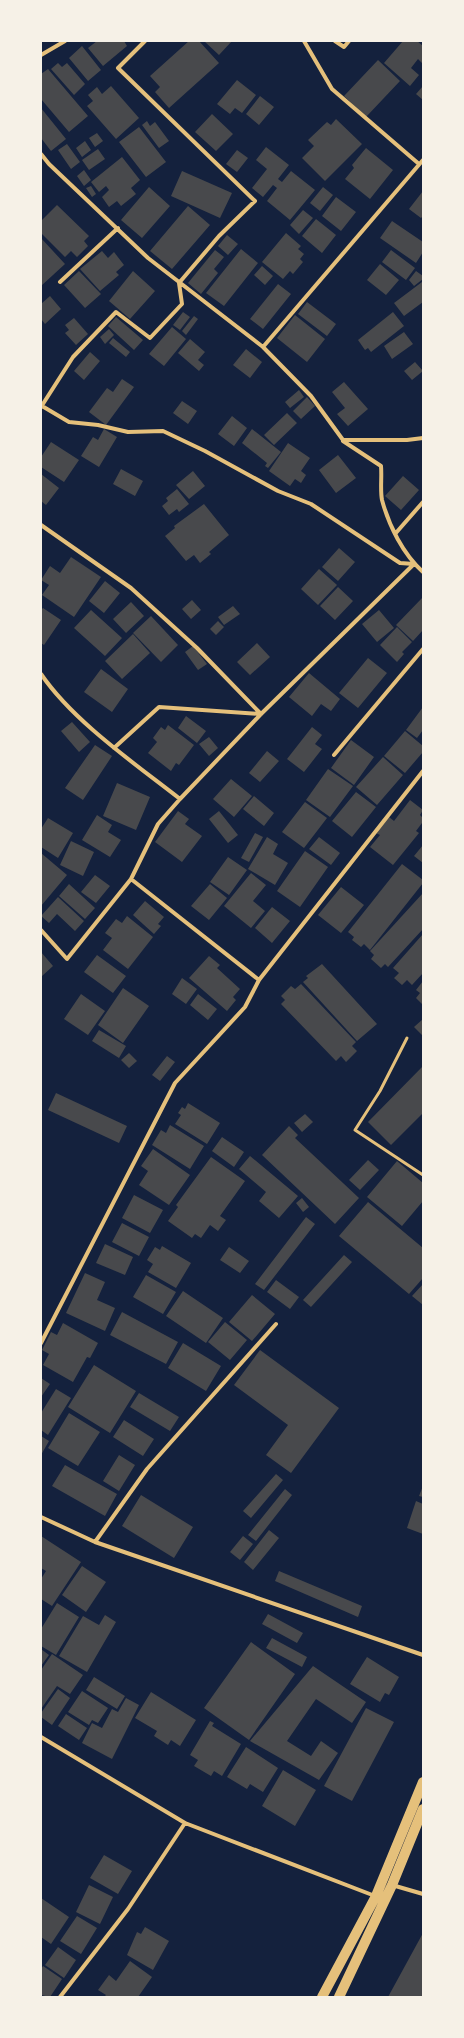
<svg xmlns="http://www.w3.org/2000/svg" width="464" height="2038" viewBox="0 0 464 2038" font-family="Helvetica,sans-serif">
<rect width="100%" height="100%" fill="#14213d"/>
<path fill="#48494c" d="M97,41H124L127,46L103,66L88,48Z
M189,41H199L219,63L169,108L155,92L160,87L150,76Z
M204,41H232L219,55Z
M403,41H417L423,46V64L418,59L411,68L419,75L410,86L384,63Z
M82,46L101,70L88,81L69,58Z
M378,60L400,81L366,117L344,96Z
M58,63L62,67L67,63L85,84L74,95L51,69Z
M48,69L88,116L69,132L41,99V74Z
M237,80L256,95L242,113L235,108L230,114L217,104Z
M111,86L139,118L116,139L87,106L93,101L88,95L97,87L102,94Z
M423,86V100L416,94Z
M260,96L274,107L259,125L246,114Z
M41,108L66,139L51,151L41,138Z
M212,114L233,134L216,151L195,132Z
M336,119L362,144L325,181L302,158L314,146L308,140L327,122L331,125Z
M147,121L150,126L155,122L169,141L159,148L142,125Z
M139,127L166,162L146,177L119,142Z
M97,133L103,141L95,147L89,138Z
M85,141L91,150L82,157L76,148Z
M67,144L80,162L71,169L58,150Z
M266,147L289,165L278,179L282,182L291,171L315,190L290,220L267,201L277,188L273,185L263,197L252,188L267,169L256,160Z
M366,148L393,170L370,199L345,179L354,168L352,165Z
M98,149L105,159L89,170L82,160Z
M237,150L248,158L237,172L226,164Z
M122,157L140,180L131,188L136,194L121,206L117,201L109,207L102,197L109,190L106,186L99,192L91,182Z
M84,170L91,180L84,186L77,176Z
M182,171L232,193L220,218L171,196Z
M91,186L96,194L92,197L86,188Z
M149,187L170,206L142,238L121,220Z
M323,187L333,195L320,211L310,203Z
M423,191V216L421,218L409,209Z
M336,197L356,212L341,231L322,216Z
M57,205L89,236L84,241L88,246L77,257L71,251L65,257L41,233V221Z
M188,206L210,225L172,269L150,251Z
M303,210L313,218L299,234L290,225Z
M316,219L336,235L322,253L302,236Z
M392,221L423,242V252L416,263L380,238Z
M286,233L301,246L298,249L304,254L300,259L303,262L293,274L290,271L283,279L262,262Z
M227,235L238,244L228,255L218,246Z
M41,238L65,264L41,286Z
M241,249L258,263L224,306L206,293Z
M215,250L224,257L214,269L218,273L201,294L188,283Z
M391,250L415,268L406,280L382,262Z
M102,251L108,258L114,252L124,265L116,272L119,275L100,291L80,269Z
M380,264L399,280L386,295L367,280Z
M262,266L273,276L265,285L254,275Z
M79,271L101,294L85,308L64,285Z
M133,271L155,291L130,319L109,301Z
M416,271L423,276V279L414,286L409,280Z
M422,282L423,302L404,316L394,303Z
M278,284L291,294L263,329L250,319Z
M50,296L61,309L45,324L41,319V304Z
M307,302L336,324L327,336L298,314Z
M183,312L190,317L180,330L173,325Z
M393,312L404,326L371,352L368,348L365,350L358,340Z
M295,315L325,339L307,362L277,338Z
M194,316L198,319L186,335L182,331Z
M116,317L143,340L134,350L108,326Z
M74,318L88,334L76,345L65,333L69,330L65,325Z
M172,327L186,339L164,366L149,354Z
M109,329L114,335L105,344L100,337Z
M404,332L413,344L392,359L384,346Z
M113,338L130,352L126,357L109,343Z
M190,339L205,352L198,360L204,365L199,371L178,353Z
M246,349L262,362L250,378L233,365Z
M90,352L100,361L84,380L74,371Z
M415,362L423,371L412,380L404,371Z
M122,379L134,387L106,425L89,412L107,388L113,392Z
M344,382L368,409L348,426L337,414L345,408L332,392Z
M299,390L304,397L290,408L285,402Z
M307,397L315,406L301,419L293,411Z
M182,401L197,411L188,424L173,413Z
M287,413L297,423L274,445L264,435Z
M232,416L247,428L234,446L218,434Z
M104,429L117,437L99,467L81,456L93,437L98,440Z
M252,429L281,452L268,468L265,466L267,463L242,443Z
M51,442L79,460L64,482L41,467V457Z
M288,443L310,458L301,471L306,475L301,483L295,479L290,486L269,471Z
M338,455L356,478L336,493L319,470Z
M121,469L143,481L135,496L113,484Z
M193,471L205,486L189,499L176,485Z
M41,474L59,488L46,505L41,501Z
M403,476L419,490L401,510L385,496Z
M177,489L189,504L179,512L177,509L169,515L162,506L168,501L166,498Z
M204,504L229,535L209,552L211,554L200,563L194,555L186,561L165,536L175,528L174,526Z
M339,548L355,562L338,581L322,567Z
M71,557L101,577L74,617L42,595L49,585L41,580L50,566L60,573Z
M319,569L337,585L318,605L301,589Z
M105,581L120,593L104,613L89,601Z
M338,587L353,601L335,620L320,606Z
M423,597V630L413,641L396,625Z
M192,600L201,610L191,619L182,609Z
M131,602L144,616L126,633L113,619Z
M233,606L240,614L224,625L218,617Z
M43,608L61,620L44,645L41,643V610Z
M91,610L122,638L105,656L74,628Z
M379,610L394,628L377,642L362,624Z
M151,616L178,645L161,662L133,633Z
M218,621L224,627L216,635L210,629Z
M397,627L412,642L402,652L404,654L397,662L380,645Z
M133,634L150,653L122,679L105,661Z
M257,643L270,657L250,675L237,662Z
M193,646L207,664L198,670L185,652Z
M368,658L387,673L358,708L339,693Z
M101,669L128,689L112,712L84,692Z
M309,673L340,699L331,711L321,704L312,716L289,697Z
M423,707V730L417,738L406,730Z
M186,716L206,731L197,743L178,728Z
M72,722L90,742L79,752L61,731Z
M168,725L194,745L179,765L176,763L171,771L148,753L157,742L153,738L161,727L165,730Z
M312,727L322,735L315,744L322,749L304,772L287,759Z
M405,731L423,746V752L405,773L384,756Z
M209,737L218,748L209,756L199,744Z
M351,740L374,757L354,785L331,768Z
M95,745L112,756L83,800L65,788Z
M267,751L279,761L260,782L249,773Z
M383,757L403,775L377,805L356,787Z
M328,769L353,786L330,817L306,800Z
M231,779L252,796L234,817L213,799Z
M117,783L150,797L136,830L103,816Z
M356,792L376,807L352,837L332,821Z
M254,796L274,813L264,826L243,809Z
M410,800L423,810L420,815L423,818V824L422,823L416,831L419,833L393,865L370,847L380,835L376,833L389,817L394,821Z
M305,802L327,818L304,848L282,832Z
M178,811L189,819L185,824L202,836L182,862L155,842Z
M219,811L238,835L228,843L209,819Z
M97,815L112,825L108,832L121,840L110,857L82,840Z
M48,818L73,833L58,858L41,847V829Z
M255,833L263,837L249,862L241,858Z
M267,837L278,844L273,854L288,863L275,885L248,869Z
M319,837L340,853L331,865L309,849Z
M71,841L94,852L83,876L60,865Z
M423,845V863L414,856Z
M305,851L328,867L300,907L277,891Z
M41,853L67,875L41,906L42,876Z
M228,857L247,870L229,895L210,882Z
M402,864L423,880V883L370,950L364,944L361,947L352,940L354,937L348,932Z
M251,873L266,885L253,901L265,911L251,928L224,906Z
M95,875L110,886L96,903L81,892Z
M69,884L95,908L85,919L59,896Z
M210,884L227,898L209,920L191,906Z
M341,887L364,905L341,933L318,915Z
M423,893V929L388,967L385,964L381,968L371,959L374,955L370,951Z
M58,897L84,921L75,931L57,914L49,923L41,916Z
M145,901L164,917L158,924L161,926L154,934L133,915Z
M272,907L290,921L272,943L255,928Z
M127,916L153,937L128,969L103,950L112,938L105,933L116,919L122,923Z
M423,934V973L412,985L407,980L402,985L394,978L399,973L393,968Z
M41,952L53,966L41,977Z
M97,955L126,976L113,993L84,972Z
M209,956L220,965L217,968L240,989L233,997L236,1000L227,1011L189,978Z
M322,964L377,1024L357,1041L303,982L308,978L306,976Z
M182,978L197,989L186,1004L172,994Z
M423,981V1005L416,998L420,993L416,990Z
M301,984L356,1042L352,1046L357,1051L346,1062L341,1056L336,1061L281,1004L285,1000L281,996L291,986L295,989Z
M123,988L149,1006L123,1043L98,1025Z
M81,994L105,1011L88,1035L64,1019Z
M198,994L217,1009L208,1020L190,1005Z
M423,1019V1036L414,1027Z
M99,1030L126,1046L119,1058L92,1041Z
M129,1053L137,1061L129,1068L121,1060Z
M167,1056L175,1062L160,1081L152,1075Z
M423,1066V1113L391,1145L368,1122Z
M56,1093L127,1126L119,1143L48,1110Z
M188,1103L220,1123L207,1144L175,1124L181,1115L178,1113L182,1107L185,1109Z
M305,1114L313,1122L302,1132L294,1123Z
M170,1125L204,1146L190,1169L152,1145L161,1130L166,1133Z
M289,1126L298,1135L295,1138L359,1198L335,1224L262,1155Z
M222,1137L244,1152L234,1167L212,1151Z
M153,1149L190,1175L169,1205L139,1185L148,1171L141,1166Z
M250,1156L298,1196L279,1218L259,1201L266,1192L239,1169Z
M211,1157L245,1181L220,1216L226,1220L218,1231L210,1225L201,1238L195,1234L192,1238L168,1221L178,1207L176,1205Z
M368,1160L379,1170L360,1190L349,1180Z
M397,1161L423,1183V1201L402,1226L367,1197Z
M134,1195L163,1210L150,1233L122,1218Z
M302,1198L309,1207L303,1212L296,1203Z
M368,1202L423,1248V1278L409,1294L339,1236Z
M306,1217L315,1224L264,1290L255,1284Z
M122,1223L149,1237L139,1256L112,1242Z
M105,1244L133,1257L125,1275L96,1263Z
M162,1246L191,1263L176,1288L148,1272L153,1264L147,1260L155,1247L160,1250Z
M229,1247L249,1261L240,1273L220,1260Z
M344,1255L352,1262L311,1307L303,1300Z
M85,1273L105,1282L97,1300L115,1308L105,1331L66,1313Z
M146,1275L176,1292L163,1314L133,1297Z
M276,1280L299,1297L290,1309L267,1292Z
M423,1284V1305L412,1296Z
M183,1291L223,1318L206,1343L166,1316Z
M252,1295L275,1314L252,1341L229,1322Z
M122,1312L178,1342L166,1364L110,1335Z
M225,1322L247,1340L230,1360L208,1342Z
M63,1323L98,1343L90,1358L87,1357L73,1382L43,1365L49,1354L42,1350L51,1332L57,1335Z
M183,1343L221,1366L206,1391L168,1368Z
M260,1350L339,1408L291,1473L266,1455L288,1425L234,1385Z
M94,1365L136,1391L110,1433L68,1407Z
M41,1378L50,1384L41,1397Z
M56,1389L71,1398L48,1435L41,1430V1413Z
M139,1393L179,1417L170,1431L130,1407Z
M69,1413L100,1432L78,1466L48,1448Z
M124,1420L154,1439L143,1456L113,1437Z
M41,1436L49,1441L41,1455Z
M119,1455L135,1465L119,1491L103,1481Z
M65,1465L117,1494L105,1516L52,1486Z
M276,1474L283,1480L251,1518L243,1511Z
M423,1486V1497L419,1496Z
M285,1489L292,1495L256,1541L248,1535Z
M141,1495L193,1527L174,1558L122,1526Z
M416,1501L423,1504V1534L407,1528Z
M269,1530L279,1538L253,1570L244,1562Z
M41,1536L81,1562L52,1606L41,1599V1579L46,1571L41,1568Z
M243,1536L253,1544L240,1560L230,1552Z
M82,1566L106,1582L86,1612L62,1595Z
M279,1571L362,1606L358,1617L275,1581Z
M57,1603L79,1617L56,1655L41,1646V1629Z
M268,1614L303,1633L297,1643L262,1624Z
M105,1615L116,1622L87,1672L59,1656L83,1616L99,1625Z
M272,1638L307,1657L302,1667L266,1648Z
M251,1642L295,1674L249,1740L204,1708Z
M41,1649L49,1655L41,1666Z
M52,1654L83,1675L70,1694L57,1686L41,1709V1670Z
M367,1657L399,1677L389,1695L385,1693L380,1702L350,1684Z
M313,1666L366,1702L352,1723L316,1699L287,1741L311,1756L321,1741L338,1753L319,1780L250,1741Z
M94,1677L125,1696L117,1709L86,1690Z
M58,1689L70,1698L52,1725L41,1717V1713Z
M82,1691L108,1708L98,1723L92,1720L89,1725L68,1712Z
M151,1692L196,1720L180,1746L171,1740L168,1745L154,1736L157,1731L135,1718Z
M126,1698L139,1705L112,1759L82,1743L92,1723L102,1728L112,1709L118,1712Z
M366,1708L394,1722L352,1801L324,1786Z
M66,1714L87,1728L79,1740L58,1726Z
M210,1721L214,1723L212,1726L241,1744L222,1776L214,1771L211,1776L194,1766L198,1760L190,1755Z
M246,1747L278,1768L263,1792L250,1784L247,1789L227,1777Z
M283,1770L316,1790L295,1826L262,1806Z
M104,1855L132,1871L118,1894L90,1878Z
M89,1885L113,1897L100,1924L76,1912Z
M41,1898L69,1917L51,1944L41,1937Z
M77,1916L97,1928L81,1954L60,1941Z
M145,1927L169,1941L153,1970L127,1955L137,1932L141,1934Z
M423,1933V1997H388Z
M58,1947L76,1960L64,1978L45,1965Z
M130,1961L152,1977L138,1997H104L106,1995L98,1990L109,1975L116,1981Z
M43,1966L62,1979L50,1997L41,1995V1969Z"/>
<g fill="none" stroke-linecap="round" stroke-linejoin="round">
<path stroke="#e5c07b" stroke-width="3" d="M407,1038L380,1091L355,1130L423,1175"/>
<path stroke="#e5c07b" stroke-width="4" d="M304,41L332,89L419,164
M335,41L344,47L349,41
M41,55L65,41
M41,154L49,164L148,258L263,347L423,160
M60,282L118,228
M263,347L311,396L343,440H407L423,438
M42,406L69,422L98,425L128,432L163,431L205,451L278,491L311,504L400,563L414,564
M41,407L73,357L116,312L150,338L182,304L179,283L219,236L255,201L118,68L145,41
M343,441L381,466C382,477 380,490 382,500C389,526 403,554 423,572
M41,525L131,588L197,648L261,714
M395,534L423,502
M41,674C73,721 134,763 180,799
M114,748L159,707L261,714
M334,755L423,649
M131,879L158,824L180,799L261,714L414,564
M41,930L67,959L131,879L259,980L423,771
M41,1343L175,1083L245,1007L259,980
M41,1517L95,1542L423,1655
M95,1542L147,1469L276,1324
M41,1737L185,1823L375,1896
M392,1885L423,1894
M60,1997L128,1909L185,1823"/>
<path stroke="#e5c07b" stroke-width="10" d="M322,1997L376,1896L423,1782
M339,1997L392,1885L423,1809"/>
</g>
<rect width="464" height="2038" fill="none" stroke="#f6f1e7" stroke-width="84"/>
</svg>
